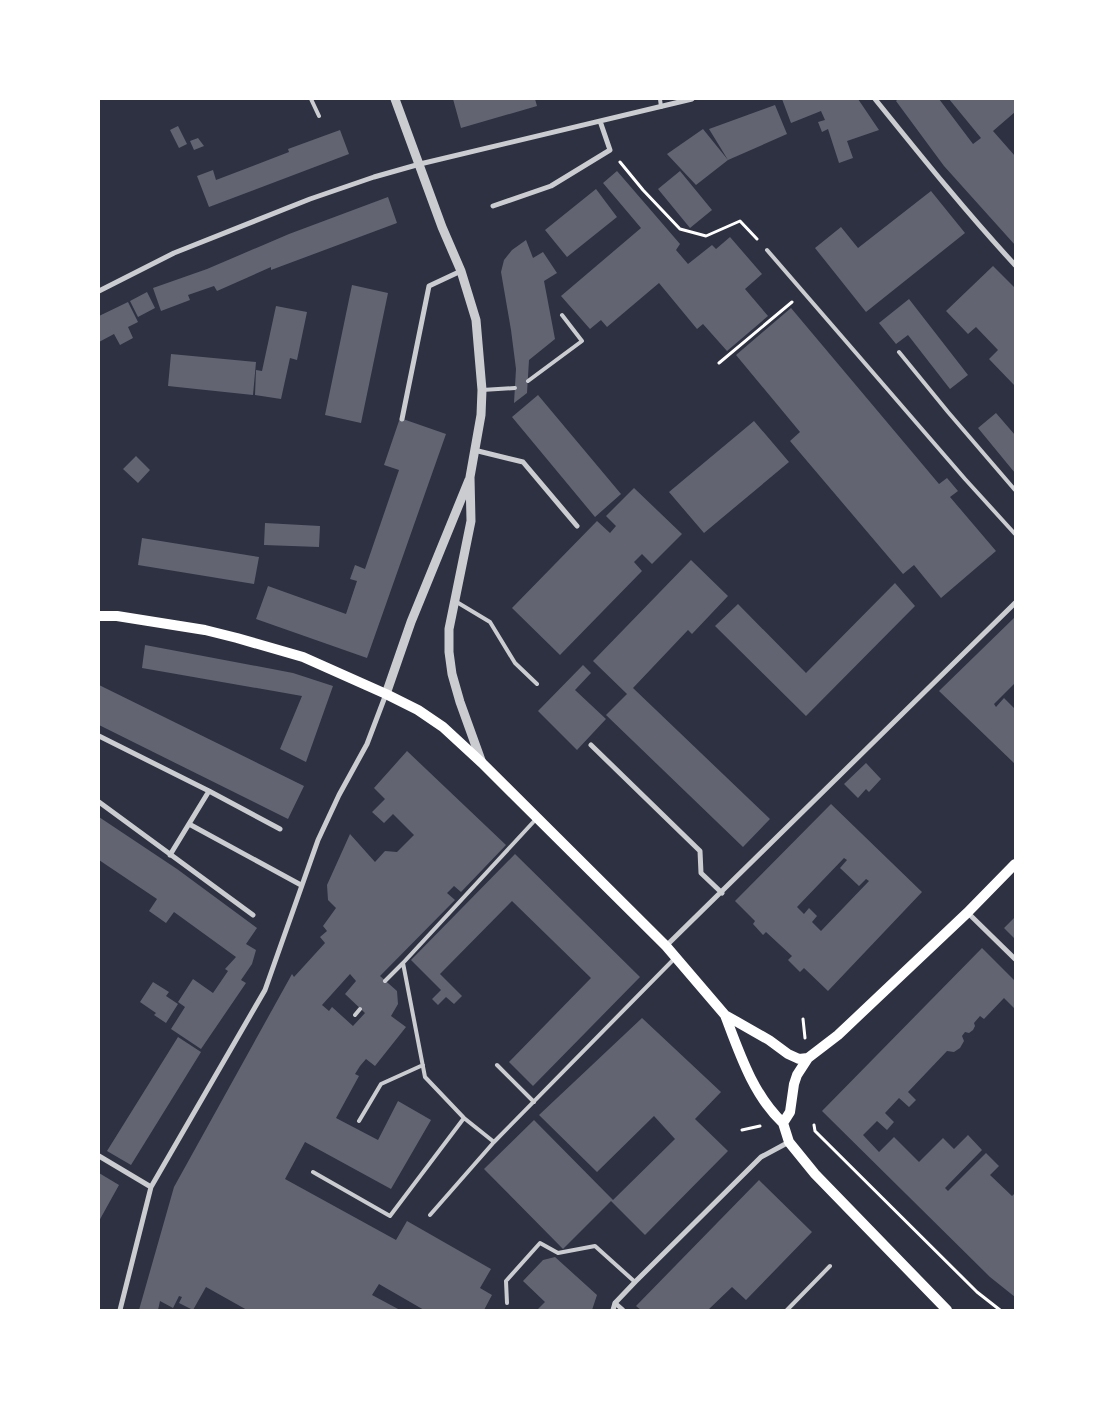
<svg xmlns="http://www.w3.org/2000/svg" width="1114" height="1409" viewBox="0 0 1114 1409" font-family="'Libre Baskerville',serif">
<rect width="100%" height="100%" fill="#2d3142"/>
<path fill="#626471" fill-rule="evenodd" d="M453,99H535L537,106L461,128Z
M782,99H858L879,130L847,141L853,158L839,163L828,129L822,132L818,122L825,120L821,111L791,123Z
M898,99H939L973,144L981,138L949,99H1015V112L993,131L1015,156V245L944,166L896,101Z
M775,105L787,134L728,160L696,185L667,154L703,129L728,160L709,129Z
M178,126L187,144L179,148L170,130Z
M340,130L349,154L209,207L197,176L213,170L216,180L289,152L288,149Z
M198,138L204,146L194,150L190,141Z
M617,171L680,244L676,250L688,264L712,245L716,249L730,237L762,274L745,289L768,316L727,351L703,324L697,329L659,283L607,327L601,320L590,329L561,296L641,228L603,183Z
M680,171L712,210L690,228L658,189Z
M596,189L617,217L567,257L545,230Z
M931,191L965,233L866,312L815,248L841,227L858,248Z
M388,197L397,223L271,270V267L217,291L214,286L188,295L190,300L161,311L153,288L207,269L289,234Z
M526,240L533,258L543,252L557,273L544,281L555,339L529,360L527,393L514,403L516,369L511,330L501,272L504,260L512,250Z
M993,266L1015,288V386L989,359L998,350L976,327L968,334L946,311Z
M352,285L388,293L361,423L325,415Z
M147,292L155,308L138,317L130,301Z
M909,299L968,375L950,389L908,335L896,344L879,323Z
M128,302L138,322L128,327L133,338L120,345L114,334L99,342V316Z
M276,306L307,312L297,360L290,358L281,399L255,395L256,370L262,371Z
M791,308L939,484L947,478L958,491L950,497L996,551L941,598L914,565L903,574L790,441L800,432L736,355Z
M171,354L256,362L253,395L168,386Z
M538,395L621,494L595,517L512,417Z
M996,413L1015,435V473L978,428Z
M400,418L446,434L367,658L256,619L268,586L346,614L357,581L350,579L355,565L365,569L399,470L384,465Z
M754,421L789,462L704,533L669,492Z
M136,456L150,470L138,483L123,469Z
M634,488L682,534L652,564L642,554L634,562L642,571L560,655L512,608L597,521L610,533L616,526L606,516Z
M265,523L320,526L319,547L264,545Z
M142,538L259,557L254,584L138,565Z
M691,560L728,596L692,634L688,630L633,688L770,819L743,847L606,715L627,694L593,661Z
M895,583L915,606L806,716L715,626L738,604L806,673Z
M1015,617V683L994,704L996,707L1004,698L1015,709V764L939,691Z
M145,645L293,673L333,686L306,762L280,749L302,696L142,668Z
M583,665L591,673L575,690L606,719L577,750L538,711Z
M99,685L304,786L288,819L99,725Z
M407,751L506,845L461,892L454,886L447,893L455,900L380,976L397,991L398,1004L391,1016L406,1027L375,1066L366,1059L360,1066L355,1074L359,1076L336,1118L378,1140L398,1101L431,1120L391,1189L305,1142L285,1179L396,1240L407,1221L491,1269L480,1288L492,1295L484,1310H424L379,1284L372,1295L400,1310H247L206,1287L193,1310L179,1303L182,1297L179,1296L173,1308L160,1301L158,1310H139L174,1187L292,974L294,977L325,943L320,937L327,931L323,926L336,908L328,900L327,885L350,834L375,862L385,851L397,852L414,835L393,814L384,823L372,812L385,799L374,788ZM350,974L356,981L345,994L365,1013L353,1026L332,1007L329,1011L322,1005Z
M866,763L881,779L869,792L866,789L858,798L844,784Z
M831,804L922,892L828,991L804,968L800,972L788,960L792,956L766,932L763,935L753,924L755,921L735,901ZM844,858L847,860L840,868L859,886L866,879L869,881L821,931L812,922L817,916L809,908L804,914L797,907Z
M99,817L177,869L257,928L246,944L256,950L252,964L241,980L246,983L201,1049L171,1029L185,1007L178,1002L193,979L213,993L228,971L225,969L236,957L174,912L166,923L149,911L157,899L99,860Z
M515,854L640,977L533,1086L509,1062L591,978L512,901L440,974L462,996L454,1004L446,997L438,1005L432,999L441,990L411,960Z
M1015,917V939L1004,928Z
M982,948L1015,981V1009L1004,998L984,1019L980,1016L974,1023L975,1026L973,1030L969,1033L965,1032L962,1036L964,1041L960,1048L954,1052L947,1051L908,1092L916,1100L909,1107L899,1098L885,1113L894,1122L887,1130L877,1121L863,1135L879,1152L894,1137L919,1162L943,1138L954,1149L968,1135L982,1150L945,1188L948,1191L986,1153L999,1166L990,1175L1012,1196L1015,1193V1297L990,1277L822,1111Z
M153,982L169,992L166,996L178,1004L166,1023L154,1015L156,1013L140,1002Z
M642,1018L721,1092L695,1119L728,1151L645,1235L611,1201L563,1249L484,1169L534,1120L613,1200L675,1139L654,1116L597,1172L539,1115Z
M178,1037L201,1052L131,1165L107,1151Z
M99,1173L119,1185L99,1221Z
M759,1180L812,1232L746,1300L732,1287L708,1310H641L636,1306Z
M555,1257L597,1295L592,1310H537L545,1302L523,1281L543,1260Z"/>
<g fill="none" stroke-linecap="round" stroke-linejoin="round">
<path stroke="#fff" stroke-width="3" d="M620,162L643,190L680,229L706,236L740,221L757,239
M719,363L792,302
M803,1019L805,1038
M814,1125L815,1131L977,1292L1000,1310
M742,1130L760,1126"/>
<path stroke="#caccd0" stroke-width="4" d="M311,99L319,116
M660,99L661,107
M767,250L965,479L1015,534
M899,352L948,412L1015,490
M528,381L582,341L562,315
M482,390L515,388
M455,601L490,622L515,663L537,684
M537,818L403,963L425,1077L464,1118L494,1142L675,958
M385,981L403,963
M355,1015L360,1009
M497,1065L534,1102
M359,1121L381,1084L423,1065
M313,1172L390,1216L464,1118
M430,1215L494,1142
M507,1303L506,1281L540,1243L558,1253L595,1246L635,1282
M787,1310L830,1266"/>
<path stroke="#caccd0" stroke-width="4.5" d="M615,1303L623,1310"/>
<path stroke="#caccd0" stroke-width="5" d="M875,99C921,156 966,212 1015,265
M493,206L551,186L610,150L600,121
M99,291L174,253L310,199L374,177L420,164L692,99
M402,419L429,286L461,271
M474,450L523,462L577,526
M99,736L209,791L280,829
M591,745L700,851L701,873L722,893
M99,802L253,915
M189,824L301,885
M170,855L209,791
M968,913L1015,959
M666,946L1015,603
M99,1156L151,1187
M120,1310L151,1187L265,990L318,840L339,795L367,744L386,694
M613,1310L615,1303L635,1282L761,1157L789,1142"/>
<path stroke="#caccd0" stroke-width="9" d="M395,99L442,227L461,271L476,320L482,390L481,415L470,477L471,521L449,629V652L452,674L460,702L482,763
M386,694L411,622L469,480"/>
<path stroke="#fff" stroke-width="10" d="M99,616H117L205,630L237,638L303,657L386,694L418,710L443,727L482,763L666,946L725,1015L769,1040L788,1054L799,1059L808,1058
M725,1015C739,1052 753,1095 783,1123
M783,1123L790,1112L794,1084L797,1075L808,1058L838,1035L967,913L1015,864
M783,1123L789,1142L815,1174L947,1310"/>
</g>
<rect width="1114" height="1409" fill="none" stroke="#ffffff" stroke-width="200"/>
</svg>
